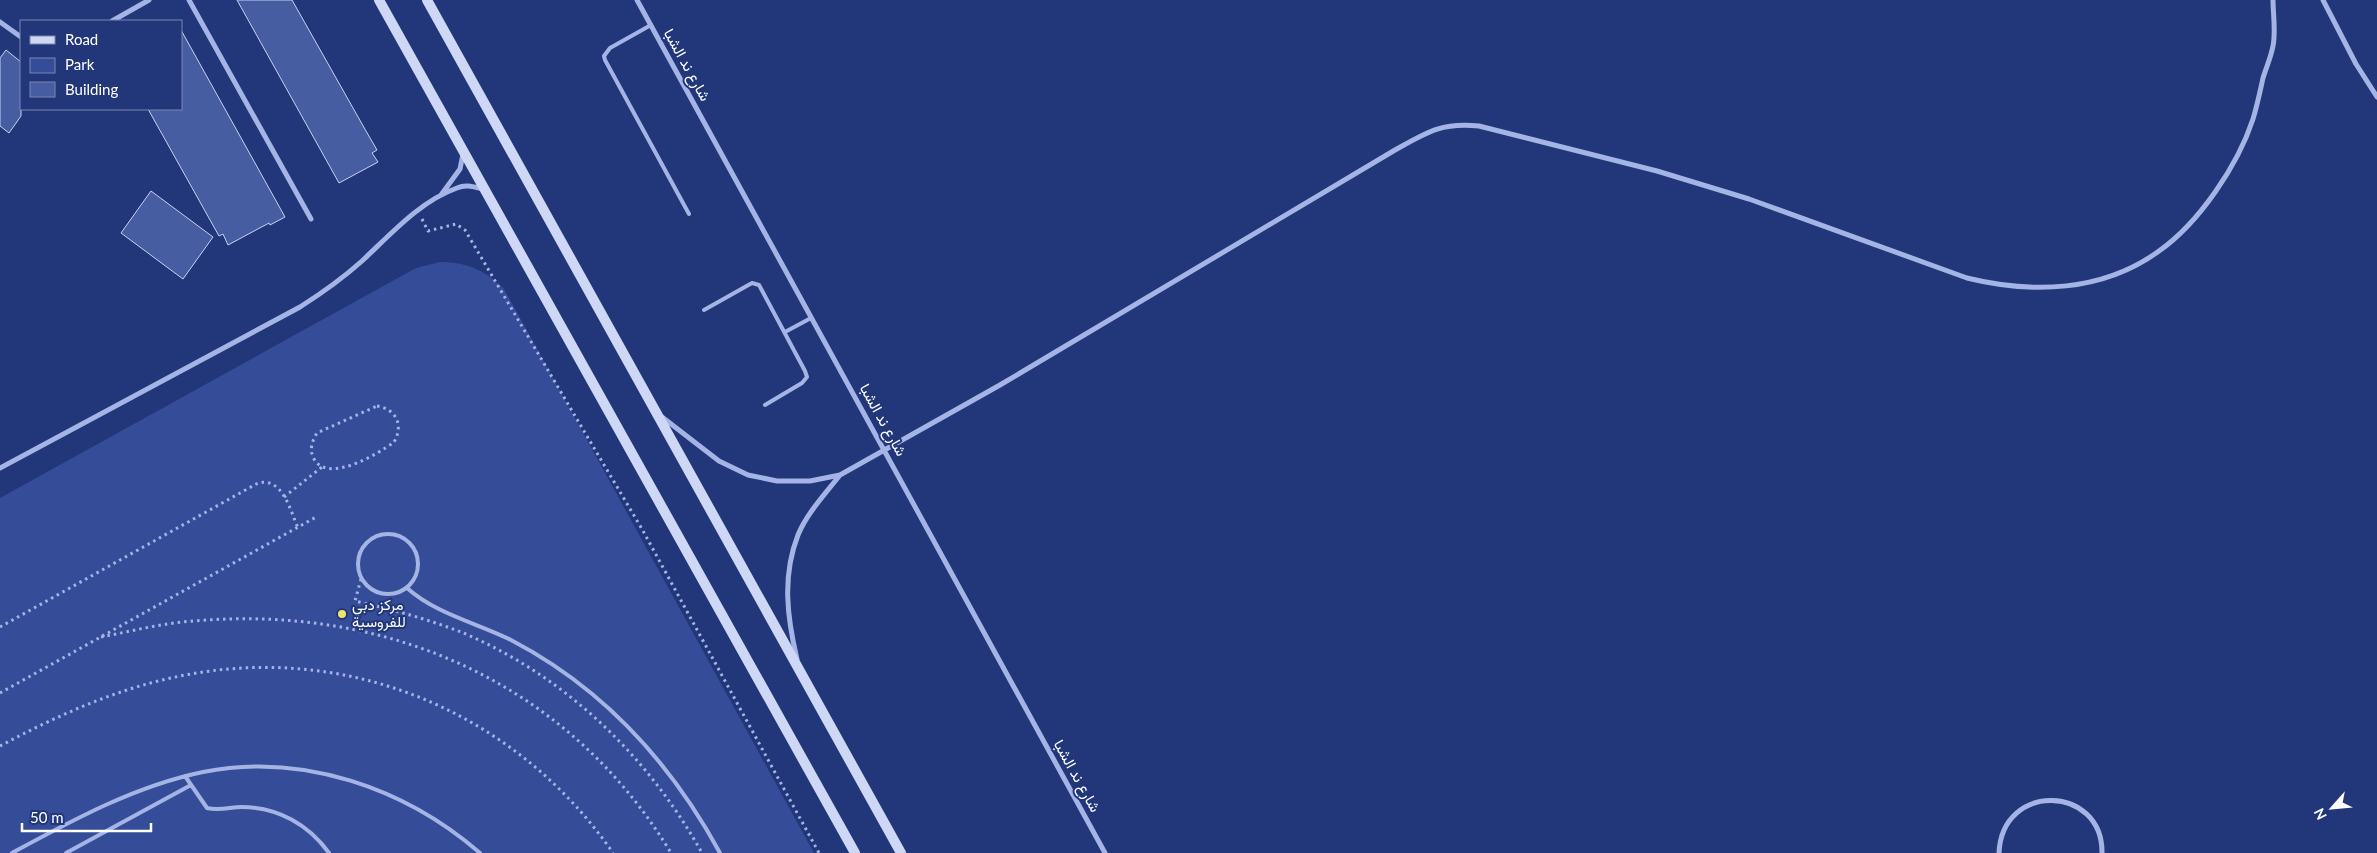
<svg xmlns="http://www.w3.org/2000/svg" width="2377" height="853" viewBox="0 0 2377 853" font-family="Lato,Vazirmatn,sans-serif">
<rect width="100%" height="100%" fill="#22377a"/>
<path fill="#354d98" d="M440,262C466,262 485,270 504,289L814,853H0V498L416,268Z"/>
<path fill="#465da2" stroke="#c7d2f4" d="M237,0H292L366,131L377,150L372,153L378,162L339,183Z
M181,30L285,217L270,225L269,223L228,245L223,234L219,236L148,109H181Z
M6,50L21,62V116L9,133L0,126V58Z
M151,191L213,237L183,279L121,233Z"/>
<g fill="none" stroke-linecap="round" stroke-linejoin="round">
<path stroke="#a4b4e5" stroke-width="3" stroke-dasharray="2.5 4" stroke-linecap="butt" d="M422,219L428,231L456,224L465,230L642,529L819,853
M377,406C396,409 404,425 394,442C378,454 328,484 314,459C309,450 312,441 317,433Z
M284,497L322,467
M361,579L355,601C391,609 427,619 461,632C564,675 648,756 702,853
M0,627L258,483C283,477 290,510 298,528
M101,637C132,631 163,623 194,621C389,604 569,684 671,853
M0,693L318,516
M0,746C62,713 127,684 197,673C360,646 520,718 613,853"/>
<path stroke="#a4b4e5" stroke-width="4" d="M651,25L610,48L604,56L605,60L689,214
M704,310L752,283L759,285L805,371L807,377L802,383L765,405
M785,332L811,318
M358 564a30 30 0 1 1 60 0a30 30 0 1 1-60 0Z
M407,588C436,614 477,623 511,640C603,688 671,763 720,853
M185,776L207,808C219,811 231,807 242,807C278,807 309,825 329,853
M12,853C73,820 135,786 203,772C302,752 405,788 480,853
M66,853L191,785"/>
<path stroke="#a4b4e5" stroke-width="5" d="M189,0L311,219
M637,0L1105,853
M2323,0L2356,64L2377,97
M112,21L149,0
M0,22L21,37
M441,195L460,169L463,154
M662,417L719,461L748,475L777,481H810L840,475L1000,385L1395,150C1427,132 1442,122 1479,126L1657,171L1749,199L1967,278C2032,294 2103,292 2159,251C2199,223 2238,165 2253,119C2257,106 2260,92 2263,78C2266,68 2271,57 2273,46C2276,32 2273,14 2273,0
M0,468L300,307C322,293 343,278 362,261C390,235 420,201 457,188C466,184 474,187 483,189
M797,659C787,617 782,576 798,535C807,513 826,493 840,475
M1999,853C2002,781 2103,785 2102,853"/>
<path stroke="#ced7f5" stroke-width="10" d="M379,0L855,853
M427,0L901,853"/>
</g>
<circle fill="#f1e566" stroke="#22377a" stroke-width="2" cx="342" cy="614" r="5"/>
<g text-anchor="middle" stroke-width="4" stroke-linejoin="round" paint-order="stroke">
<g font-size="15" fill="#fff" stroke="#22377a">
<text transform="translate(687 65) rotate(61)" y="5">شارع ند الشبا</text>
<text transform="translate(883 420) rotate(61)" y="5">شارع ند الشبا</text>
<text transform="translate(1077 776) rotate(61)" y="5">شارع ند الشبا</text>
</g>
<g font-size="15" fill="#fff" stroke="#22377a" text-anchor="start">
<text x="352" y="610">مركز دبي<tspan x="352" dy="17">للفروسية</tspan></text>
</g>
</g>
<rect x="20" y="20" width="162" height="90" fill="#22377a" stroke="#7a87af"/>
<rect x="30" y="36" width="25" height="8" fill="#ced7f5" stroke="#7a87af"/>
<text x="65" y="45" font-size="15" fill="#ffffff">Road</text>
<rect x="30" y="58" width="25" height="15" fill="#354d98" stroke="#7a87af"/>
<text x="65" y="70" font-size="15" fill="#ffffff">Park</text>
<rect x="30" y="82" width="25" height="15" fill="#465da2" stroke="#7a87af"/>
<text x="65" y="95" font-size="15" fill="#ffffff">Building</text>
<g transform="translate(2332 808) rotate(243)" stroke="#22377a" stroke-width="4" paint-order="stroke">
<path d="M0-4L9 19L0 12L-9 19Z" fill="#ffffff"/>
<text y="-8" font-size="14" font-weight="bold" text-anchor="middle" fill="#ffffff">N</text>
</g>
<path d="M22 823v8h129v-8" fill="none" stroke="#ffffff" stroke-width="2.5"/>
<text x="30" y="823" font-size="15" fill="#ffffff" stroke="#22377a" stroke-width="4" paint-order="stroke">50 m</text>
</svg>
